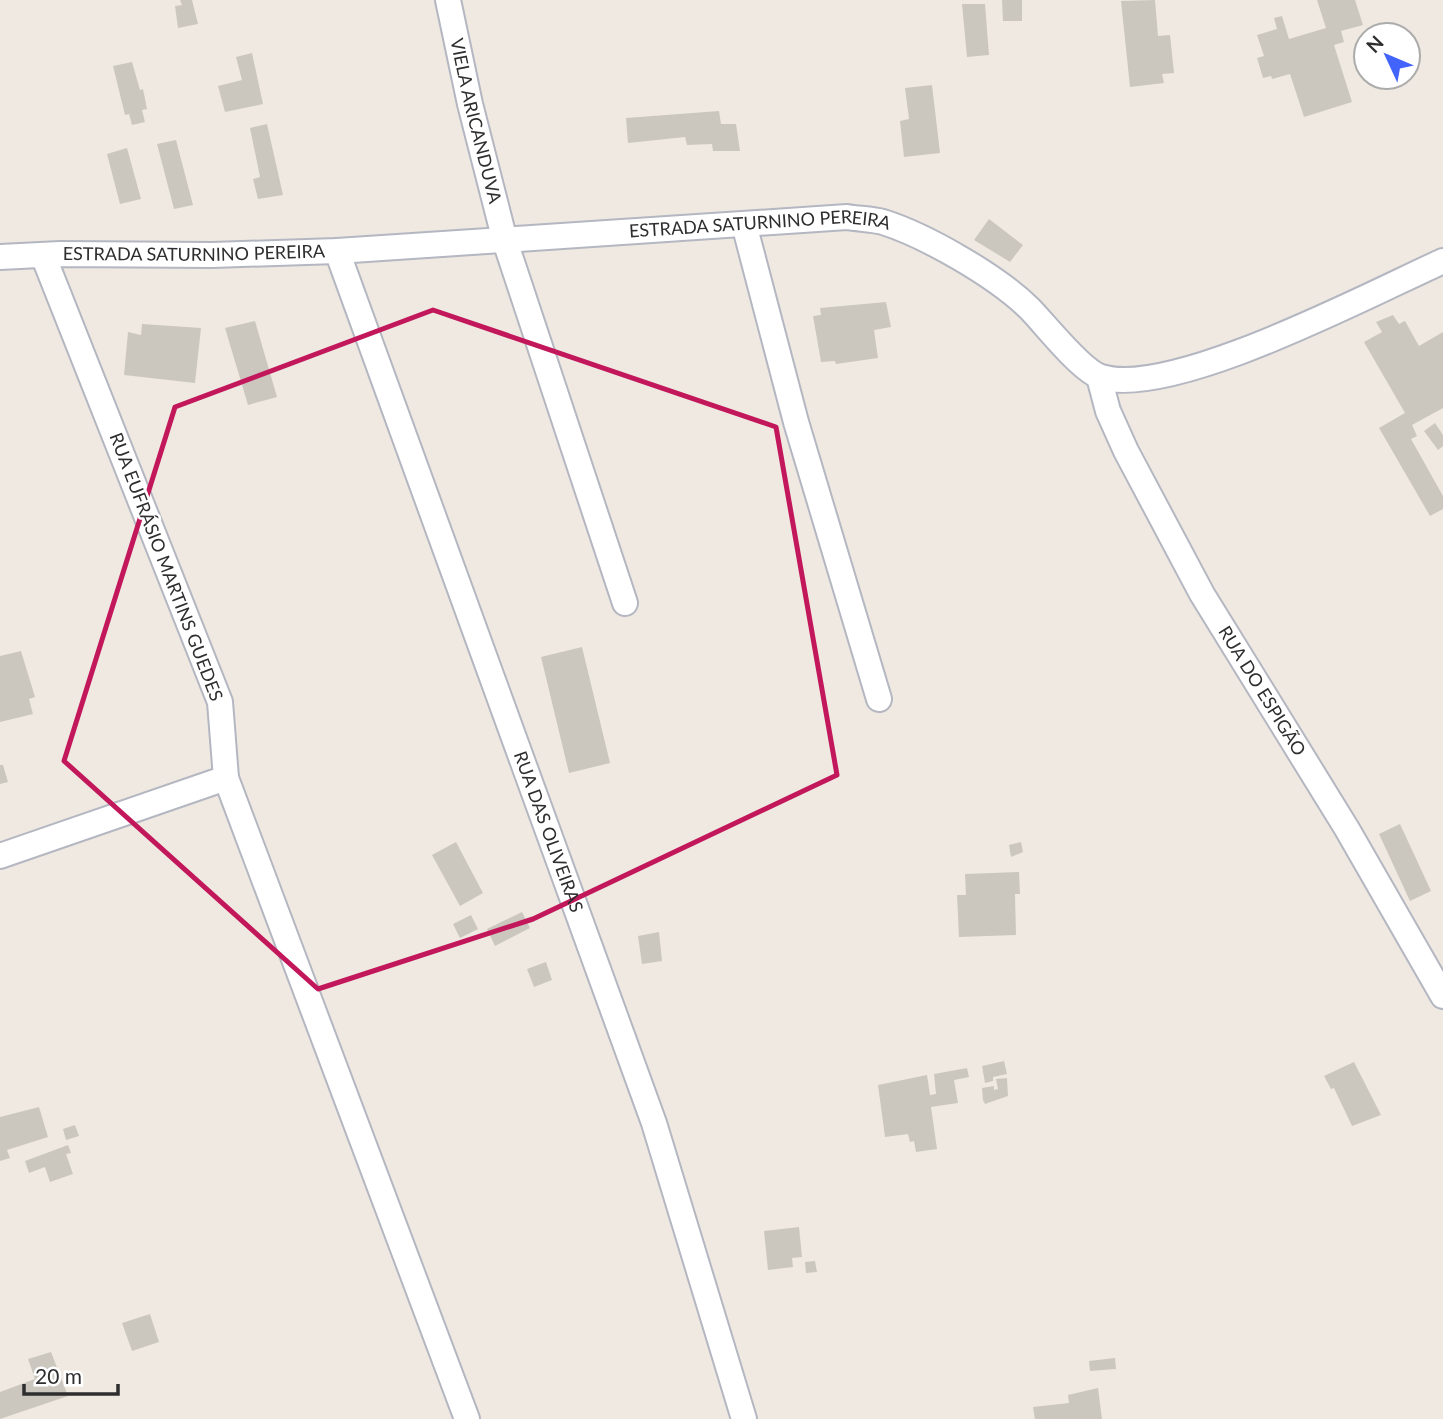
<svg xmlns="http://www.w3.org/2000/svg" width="1443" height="1419" viewBox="0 0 1443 1419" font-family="Lato,sans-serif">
<rect width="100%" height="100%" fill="#efe9e1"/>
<path fill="#cbc7bf" d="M180,0H192L198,24L178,28L175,6L182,5Z
M1002,0H1022V21H1003Z
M1155,0L1158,36L1170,35L1174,73L1162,74L1164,83L1130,87L1121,1Z
M1317,0H1355L1363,25L1341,31L1344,42L1334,45L1352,102L1304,117L1290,74L1272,79L1271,76L1263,78L1257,58L1264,56L1257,35L1277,29L1274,18L1282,16L1289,39L1326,28Z
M962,4H985L989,55L967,57Z
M252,53L263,104L225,112L218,86L242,80L236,57Z
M132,62L140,90L143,89L147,109L142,110L145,122L132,125L129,114L125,115L113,66Z
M932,85L940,153L904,157L900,121L909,119L905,88Z
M719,111L721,124H736L740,151H713L712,144L687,145L685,137L628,143L626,118Z
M267,124L283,195L258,199L253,179L260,177L250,128Z
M176,140L193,205L174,209L157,144Z
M127,148L141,199L120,204L107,154Z
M989,219L1023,245L1010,262L974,240Z
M886,302L891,327L874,330L878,358L836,364L835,361L821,362L813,316L821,315L820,308Z
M1393,315L1399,324L1405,321L1419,346L1443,332V408L1412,425L1417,436L1411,439L1443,496V509L1430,516L1379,428L1405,413L1364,342L1382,332L1376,322Z
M255,321L277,397L248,405L225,328Z
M142,324L201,328L195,383L124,375L128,332L141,335Z
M1435,423L1443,435V446L1438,450L1424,431Z
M582,647L610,763L569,773L541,657Z
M21,651L35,697L29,699L33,714L0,722V656Z
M0,765H3L8,782L0,784Z
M1400,824L1431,891L1410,901L1379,834Z
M456,842L483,893L460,906L432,855Z
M1021,842L1023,852L1011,857L1009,845Z
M1019,872L1020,894H1015L1016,935L959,937L957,895H966L965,874Z
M522,912L530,928L495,946L487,929Z
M471,915L478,929L460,938L453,924Z
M659,932L662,961L642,964L638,936Z
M546,962L552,980L534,987L527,969Z
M1004,1061L1007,1074L993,1077V1081L985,1083L982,1066Z
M1354,1062L1381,1115L1352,1126L1334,1088L1331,1089L1324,1076Z
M967,1068L969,1077L954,1080L958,1103L931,1107L937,1149L916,1152L914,1141L910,1142L908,1134L885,1137L878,1085L927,1075L930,1095L936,1094L934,1074Z
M1007,1078L1008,1096L985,1104L983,1100L982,1088L994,1086V1090L998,1089L996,1079Z
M39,1107L48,1137L7,1150L10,1158L0,1161V1117Z
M75,1125L79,1136L66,1140L63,1129Z
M68,1145L71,1153L66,1154L73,1174L50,1182L45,1167L29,1173L25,1161Z
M799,1227L802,1257L792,1258L793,1267L768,1270L764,1231Z
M815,1261L817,1272L806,1273L805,1262Z
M150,1314L159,1342L132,1351L122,1323Z
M51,1352L68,1396L0,1419V1392L35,1379L28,1359Z
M1115,1358L1116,1369L1090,1371L1089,1361Z
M1098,1388L1102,1419H1035L1033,1407L1069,1403L1068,1395Z"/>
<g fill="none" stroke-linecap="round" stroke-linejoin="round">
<g stroke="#b4b7c1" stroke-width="28">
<g id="street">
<path id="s1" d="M448,0L470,104L505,241L625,603"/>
<path d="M744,224L796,422L879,699"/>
<path id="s2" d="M337,251L654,1123L744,1419"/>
<path id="s3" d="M0,257L60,254L212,255L337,251L847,217C859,219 872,219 883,222C927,236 996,276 1029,308C1045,324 1081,371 1101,377C1172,399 1372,293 1443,261"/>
<path id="s4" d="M1099,377L1108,411L1126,451L1202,594L1347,829L1443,996"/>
<path d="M226,778L467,1419"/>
<path d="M0,856L226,778L220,702L43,255"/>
</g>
</g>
<use href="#street" stroke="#fff" stroke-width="24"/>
</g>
<path fill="none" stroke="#c2185b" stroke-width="5" stroke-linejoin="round" d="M433,310L776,427L837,775L533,919L318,989L64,761L175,407Z"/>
<g text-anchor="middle" stroke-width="5" stroke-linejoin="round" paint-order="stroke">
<g font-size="18" fill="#2e2e2e" stroke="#fff">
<text dy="6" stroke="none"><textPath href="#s1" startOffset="124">VIELA ARICANDUVA</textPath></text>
<text dy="6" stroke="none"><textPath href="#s3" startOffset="761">ESTRADA SATURNINO PEREIRA</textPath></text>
<text dy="6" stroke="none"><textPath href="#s3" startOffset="194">ESTRADA SATURNINO PEREIRA</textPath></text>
<text transform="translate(166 567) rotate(69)" y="6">RUA EUFRÁSIO MARTINS GUEDES</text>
<text dy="6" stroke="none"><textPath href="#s4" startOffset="355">RUA DO ESPIGÃO</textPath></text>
<text dy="6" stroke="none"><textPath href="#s2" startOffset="618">RUA DAS OLIVEIRAS</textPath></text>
</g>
</g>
<g transform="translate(1387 56) rotate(314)"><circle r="33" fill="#ffffff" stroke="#ababab" stroke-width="2"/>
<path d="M0-5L12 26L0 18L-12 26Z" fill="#4264fb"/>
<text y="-10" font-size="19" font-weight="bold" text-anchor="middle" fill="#2e2e2e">N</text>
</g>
<path d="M24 1384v10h94v-10" fill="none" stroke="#2e2e2e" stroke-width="3.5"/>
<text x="35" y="1384" font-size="21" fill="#2e2e2e" stroke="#ffffff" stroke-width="5" paint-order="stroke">20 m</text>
</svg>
